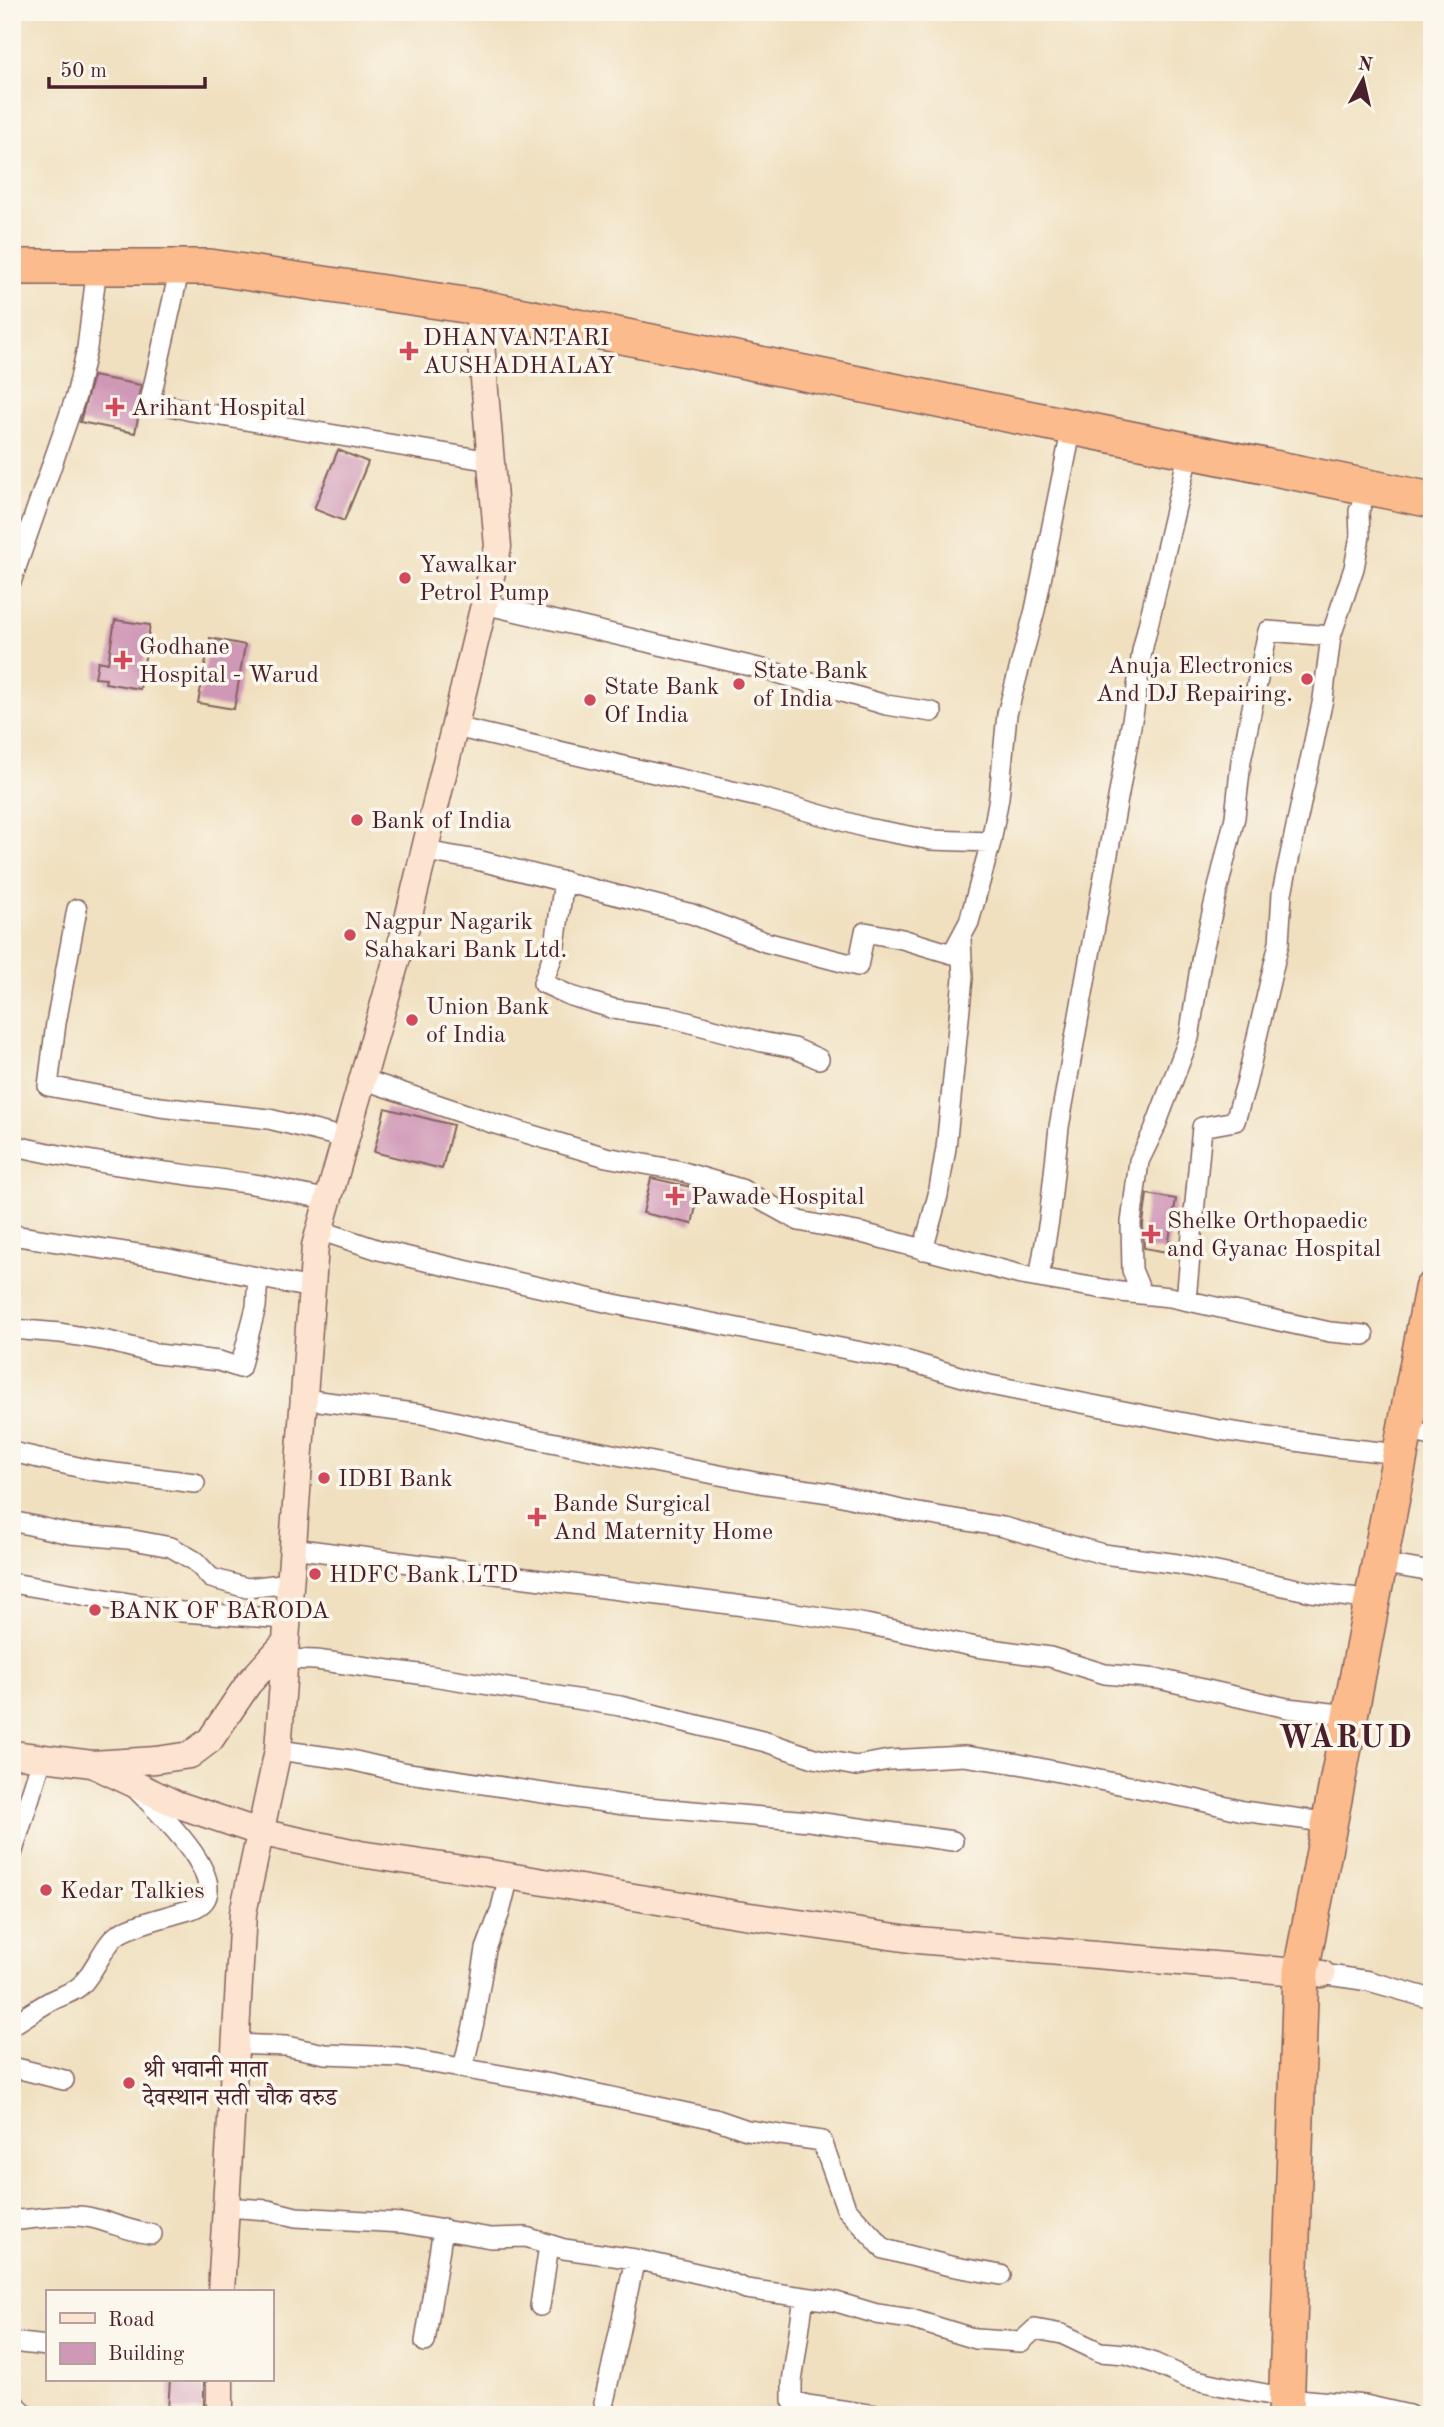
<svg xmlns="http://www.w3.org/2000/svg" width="1444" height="2427" viewBox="0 0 1444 2427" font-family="'Old Standard TT','Noto Serif Devanagari',serif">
<rect width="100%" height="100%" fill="#fbf7ec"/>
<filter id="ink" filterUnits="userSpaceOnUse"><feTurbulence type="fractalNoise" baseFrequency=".0143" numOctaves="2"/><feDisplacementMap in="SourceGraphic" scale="14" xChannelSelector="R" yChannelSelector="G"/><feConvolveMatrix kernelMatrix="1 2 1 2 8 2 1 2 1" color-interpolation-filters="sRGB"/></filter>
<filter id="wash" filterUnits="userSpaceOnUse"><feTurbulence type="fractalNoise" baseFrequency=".00686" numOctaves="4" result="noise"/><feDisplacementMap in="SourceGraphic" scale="28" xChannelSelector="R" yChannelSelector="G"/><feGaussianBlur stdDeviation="1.57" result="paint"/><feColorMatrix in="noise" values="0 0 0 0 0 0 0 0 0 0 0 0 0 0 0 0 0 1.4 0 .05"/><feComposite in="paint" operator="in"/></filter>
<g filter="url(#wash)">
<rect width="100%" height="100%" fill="#f0e0c0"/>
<g id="blocks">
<path fill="#d098b7" d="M93,376L141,385L138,399L140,408L135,433L80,422Z
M338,450L368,462L344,521L314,509Z
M115,620L150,625L140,689L105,683L106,679L95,678L98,661L108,663Z
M210,638L245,645L234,709L198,703Z
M385,1108L453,1125L442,1169L374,1152Z
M651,1178L700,1189L692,1224L643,1213Z
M1147,1194L1176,1199L1167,1252L1144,1248L1143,1224Z
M170,2380H204V2412L168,2409Z"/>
</g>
</g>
<g filter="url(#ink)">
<use href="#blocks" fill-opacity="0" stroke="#84635f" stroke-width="2"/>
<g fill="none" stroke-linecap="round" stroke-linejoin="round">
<g stroke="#84635f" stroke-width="22">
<path id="street" d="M180,267L150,401L192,411L491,461
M12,579L76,396L87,348L97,267
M484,604L767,670L886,705L932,712
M455,727L758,797L867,828L931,840L991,842
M425,851L477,860L652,904L692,914L765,942L858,966L865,932L902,939L952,954L969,922L991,842L999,797L1007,714L1035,610L1072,427
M564,881L554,952L543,983L571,996L614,1009L669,1017L762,1042L794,1048L819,1059
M77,909L56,1023L48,1086L160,1107L269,1119L345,1138
M362,1079L492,1123L606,1157L677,1170L741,1189L799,1221L862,1233L1021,1275L1121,1292L1170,1297L1330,1332L1364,1335
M12,1145C91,1164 173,1172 253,1184C278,1188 302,1196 328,1199
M319,1230L379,1250L455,1268L614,1304L908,1361L990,1385L1220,1430L1336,1447L1399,1454
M12,1235L164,1258L311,1288
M923,1250L938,1195L946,1148L963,978L961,940
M1039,1278L1049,1220L1059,1127L1134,709L1142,651L1189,451
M1142,1294L1132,1270L1131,1223L1139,1161L1154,1130L1189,1038L1202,955L1235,817L1241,761L1268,631L1331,636L1354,568L1360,536L1359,511L1368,487
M1186,1300L1202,1127L1235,1121L1246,1084L1279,943L1282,893L1323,699L1331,636
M12,1329L60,1333L108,1341L157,1354L219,1361L240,1368L256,1307L258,1277
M303,1399L422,1414L505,1433L760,1483L830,1493L901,1510L1003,1527L1103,1554L1178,1564L1312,1592L1372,1600
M1404,1430L1432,1436
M12,1452L91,1470L195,1483
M12,1521L70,1534L128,1539L171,1547L195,1561L211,1578L247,1588L290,1583
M292,1548L775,1610L866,1624L976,1647L1050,1657L1105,1674L1159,1679L1287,1708L1349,1715
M1379,1563L1432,1572
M12,1583L182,1612L287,1619
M284,1659L316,1660L426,1675L620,1706L766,1742L814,1758L856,1766L889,1760L964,1756L1019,1764L1194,1799L1243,1811L1331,1823
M278,1750L351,1760L402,1772L624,1805L809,1821L953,1841
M12,1854L42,1759
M1322,1974L1369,1981L1432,1999
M12,2025C24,2018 36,2009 49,2002C59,1996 74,1993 82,1984C93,1973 106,1943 116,1936C128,1925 174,1915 192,1909C244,1890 154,1808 137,1790
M236,2044L286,2046L325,2054L399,2057L551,2084L715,2119L747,2130L822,2141L846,2208L884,2249L950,2266L1001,2275
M12,2067L64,2080
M463,2068L474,2022L486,1949L500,1912L509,1876
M226,2207L268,2210L296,2217L402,2223L491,2238L526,2237L564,2249L635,2259L718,2278L746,2289L833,2301L877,2314L911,2319L976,2339L1021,2342L1035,2329L1062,2334L1100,2352L1126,2354L1154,2363L1187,2378L1223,2386L1287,2398L1365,2405L1409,2415
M12,2218L19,2220C43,2218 69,2213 92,2218C113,2223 131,2232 152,2234
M804,2297L792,2382V2400L807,2405L875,2415
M540,2306L549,2245
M12,2342L47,2346
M425,2342L443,2229
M12,2402L27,2415
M604,2402L635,2259"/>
</g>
<g stroke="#84635f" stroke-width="29">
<path id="secondary" d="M12,1754L92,1764L156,1760L190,1755L210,1740L248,1684L285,1643
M92,1764L176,1804L259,1832L360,1854L490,1873L736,1914L917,1940L1322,1974
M221,2292L243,1913L278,1750L315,1246L407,923L498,547L478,307
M220,2415V2380"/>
</g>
<g stroke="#84635f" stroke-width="38">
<path id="highway" d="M12,267H210L478,307L1432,500
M1286,2415L1301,1971L1432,1289"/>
</g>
<use href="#street" stroke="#fff" stroke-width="19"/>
<use href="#secondary" stroke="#fde4d1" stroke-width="26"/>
<use href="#highway" stroke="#fbbb8c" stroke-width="35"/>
</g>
</g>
<g fill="#d1495b" stroke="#fbf7ec" stroke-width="2.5">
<path d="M405.5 340.5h7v7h7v7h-7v7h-7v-7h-7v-7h7z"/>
<path d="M111.5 396.5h7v7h7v7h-7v7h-7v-7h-7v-7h7z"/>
<circle cx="405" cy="578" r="7"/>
<path d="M119.5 649.5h7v7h7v7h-7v7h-7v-7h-7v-7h7z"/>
<circle cx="1307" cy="679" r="7"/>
<circle cx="739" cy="684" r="7"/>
<circle cx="590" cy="700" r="7"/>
<circle cx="357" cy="820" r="7"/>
<circle cx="350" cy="935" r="7"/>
<circle cx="412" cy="1020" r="7"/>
<path d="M671.5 1185.5h7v7h7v7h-7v7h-7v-7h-7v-7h7z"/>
<path d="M1147.5 1223.5h7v7h7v7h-7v7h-7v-7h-7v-7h7z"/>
<circle cx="324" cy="1478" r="7"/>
<path d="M533.5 1506.5h7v7h7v7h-7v7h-7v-7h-7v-7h7z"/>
<circle cx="315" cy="1574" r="7"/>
<circle cx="95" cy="1610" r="7"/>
<circle cx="46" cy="1890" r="7"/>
<circle cx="129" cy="2083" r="7"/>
</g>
<g text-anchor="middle" stroke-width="7" stroke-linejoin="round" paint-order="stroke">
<g font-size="24" fill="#4a1f2b" stroke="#fbf7ec" text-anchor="start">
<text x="423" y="345">DHANVANTARI<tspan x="423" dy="28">AUSHADHALAY</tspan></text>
<text x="131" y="415">Arihant Hospital</text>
<text x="419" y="572">Yawalkar<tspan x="419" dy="28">Petrol Pump</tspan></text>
<text x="139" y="654">Godhane<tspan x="139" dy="28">Hospital - Warud</tspan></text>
<text x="1293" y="673" text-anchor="end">Anuja Electronics<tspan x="1293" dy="28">And DJ Repairing.</tspan></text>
<text x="753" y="678">State Bank<tspan x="753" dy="28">of India</tspan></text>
<text x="604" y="694">State Bank<tspan x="604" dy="28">Of India</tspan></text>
<text x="371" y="828">Bank of India</text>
<text x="364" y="929">Nagpur Nagarik<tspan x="364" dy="28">Sahakari Bank Ltd.</tspan></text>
<text x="426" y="1014">Union Bank<tspan x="426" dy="28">of India</tspan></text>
<text x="691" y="1204">Pawade Hospital</text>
<text x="1167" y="1228">Shelke Orthopaedic<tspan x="1167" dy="28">and Gyanac Hospital</tspan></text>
<text x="338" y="1486">IDBI Bank</text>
<text x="553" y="1511">Bande Surgical<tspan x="553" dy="28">And Maternity Home</tspan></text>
<text x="329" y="1582">HDFC Bank LTD</text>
<text x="109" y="1618">BANK OF BARODA</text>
<text x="60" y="1898">Kedar Talkies</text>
<text x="143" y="2077">श्री भवानी माता<tspan x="143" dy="28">देवस्थान सती चौक वरुड</tspan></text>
</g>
<g font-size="32" font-weight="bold" letter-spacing="2" fill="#4a1f2b" stroke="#fbf7ec">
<text x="1346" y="1747">WARUD</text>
</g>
</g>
<rect width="1444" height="2427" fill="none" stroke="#fbf7ec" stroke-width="42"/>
<rect x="46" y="2290" width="228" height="91" fill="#fbf7ec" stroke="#b4a19f" stroke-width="2"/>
<rect x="60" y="2313" width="35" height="10" fill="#fde4d1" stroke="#b4a19f" stroke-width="2"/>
<text x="108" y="2326" font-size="21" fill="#4a1f2b">Road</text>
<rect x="60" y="2343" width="35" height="21" fill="#d098b7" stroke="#b4a19f" stroke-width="2"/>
<text x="108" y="2360" font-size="21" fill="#4a1f2b">Building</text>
<g transform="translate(1363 80) rotate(8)" stroke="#fbf7ec" stroke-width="5" paint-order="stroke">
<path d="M0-5L12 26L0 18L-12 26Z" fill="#4a1f2b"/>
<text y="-10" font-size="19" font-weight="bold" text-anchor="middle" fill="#4a1f2b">N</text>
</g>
<path d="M49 77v10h156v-10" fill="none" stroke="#4a1f2b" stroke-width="3.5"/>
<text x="60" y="77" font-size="21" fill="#4a1f2b" stroke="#fbf7ec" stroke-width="5" paint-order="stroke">50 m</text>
</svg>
